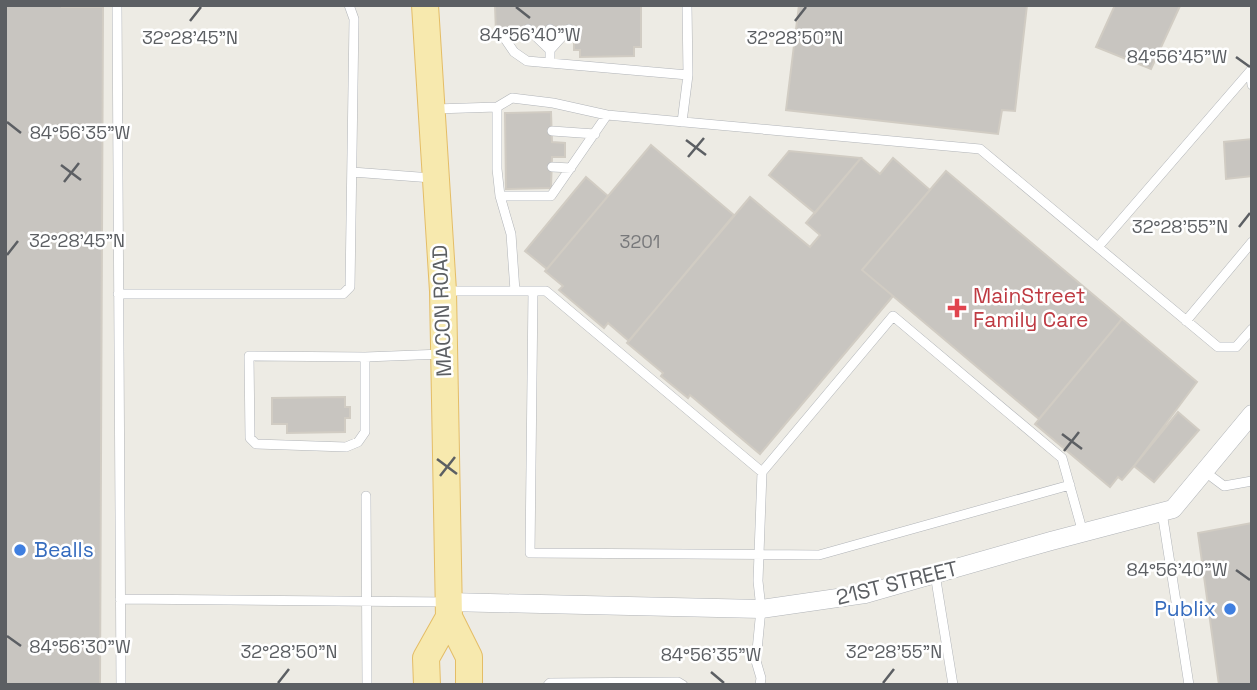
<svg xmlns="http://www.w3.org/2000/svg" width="1257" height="690" viewBox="0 0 1257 690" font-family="'Space Grotesk',sans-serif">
<rect width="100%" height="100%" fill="#edebe4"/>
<path fill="#c8c5c0" stroke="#d1ccc3" stroke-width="2" d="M5,5H62V7H103L100,685H5Z
M495,5H641V47H634V56L580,57V50H574V29H523V33H496Z
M799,5H1027L1015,111L1002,110L998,134L786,110Z
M1115,5L1180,6L1151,69L1096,47Z
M551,112L552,142L565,143V157H552L551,188L506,189L505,113Z
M1252,139V176L1226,179L1224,142Z
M651,145L734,215L629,341L608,323L604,328L559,290L563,286L545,271Z
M789,151L861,158L815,213L769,175Z
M861,158L880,174L893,158L930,190L862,270L893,296L760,454L690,395L688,398L661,376L663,373L627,343L750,197L810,247L820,235L806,223Z
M946,171L1122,319L1039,419L862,270Z
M586,177L608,196L547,269L525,251Z
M1122,319L1197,382L1134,466L1122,480L1118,477L1110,487L1035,424Z
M345,397V407H350V418H345V432L287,433V424H272V398Z
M1178,412L1199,430L1154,482L1134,466Z
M1252,523V685H1219L1198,533Z"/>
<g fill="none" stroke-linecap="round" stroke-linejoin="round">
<g stroke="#b1b4b8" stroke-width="10">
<path id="service" d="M117,5L121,685
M528,29L550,50
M550,29V63
M501,33L514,52L527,61L688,75
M550,50L569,29
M1251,77L1252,85
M435,109L497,107
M682,122L688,75L687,5
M552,131L595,134
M552,167L571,168
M352,172L432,178
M500,196H551L607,115
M1098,247L1252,69
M445,291H546L762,472L893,316L1062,458L1083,533
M515,291L511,234L500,196L497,169V107L512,98L553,103L607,115L980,149L1218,347H1236L1252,329
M533,291L530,553L819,555L1070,485
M118,294H343L350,287L354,19L349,5
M1186,321L1252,242
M365,357V432L358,442L346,447L256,444L250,438L249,356L365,357L443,354
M1204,471L1224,486L1252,481
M366,496L367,685
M1162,512L1189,685
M935,574L953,685
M120,599L447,602
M548,685L550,683L678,682L683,685
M760,685L761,678L756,661L761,609L758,581L762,472"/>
</g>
<g stroke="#b1b4b8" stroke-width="19">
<path id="minor" d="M448,602L761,609L865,594L1051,541L1173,509L1252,414"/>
</g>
<g stroke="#e4bd66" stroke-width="28">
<path id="primary" d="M425,5L443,291L449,617L469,657V685
M427,685L426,658L449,617"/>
</g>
<use href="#service" stroke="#fff" stroke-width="9"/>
<use href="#minor" stroke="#fff" stroke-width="18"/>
<use href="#primary" stroke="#f7e9ae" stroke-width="26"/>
</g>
<path fill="none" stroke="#5c5f63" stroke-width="2.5" d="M516,7L530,18M190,21L201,7M795,21L806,7M1236,57L1250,67M7,122L21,133M686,140L706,155M688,157L704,138M61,165L81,180M64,182L79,163M1239,227L1250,213M7,255L18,241M1062,434L1082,449M1064,451L1079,432M437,459L457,474M440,476L455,457M1236,570L1250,580M7,636L21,646M711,672L724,683M278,683L289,669M883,683L894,669"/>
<path fill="#e0444e" stroke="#fff" stroke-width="2.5" d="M953.5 297.5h7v7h7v7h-7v7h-7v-7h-7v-7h7z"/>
<g fill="#3f7fe0" stroke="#fff" stroke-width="2.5">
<circle cx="20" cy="550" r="7"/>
<circle cx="1230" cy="609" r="7"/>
</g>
<g text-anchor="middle" stroke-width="5" stroke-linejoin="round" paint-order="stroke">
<g font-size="18" fill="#77787a">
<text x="640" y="248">3201</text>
</g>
<g font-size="21" fill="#be3a42" stroke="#fff" text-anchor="start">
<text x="973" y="303">MainStreet<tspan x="973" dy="24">Family Care</tspan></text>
</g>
<g font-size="21" fill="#5c5f63" stroke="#fff">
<text transform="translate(442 311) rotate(-92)" y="7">MACON ROAD</text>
<text transform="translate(897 583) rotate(-14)" y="7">21ST STREET</text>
</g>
<g font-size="21" fill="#366cbe" stroke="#fff" text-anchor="start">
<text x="34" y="557">Bealls</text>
<text x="1216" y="616" text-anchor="end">Publix</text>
</g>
</g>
<g font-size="18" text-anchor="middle" fill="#5c5f63" stroke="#fff" stroke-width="5" stroke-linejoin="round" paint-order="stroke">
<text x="530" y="41">84°56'40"W</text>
<text x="190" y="44">32°28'45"N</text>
<text x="795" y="44">32°28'50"N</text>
<text x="1177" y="63">84°56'45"W</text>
<text x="80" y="139">84°56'35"W</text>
<text x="1180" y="233">32°28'55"N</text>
<text x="77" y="247">32°28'45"N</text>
<text x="1177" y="576">84°56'40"W</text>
<text x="80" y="653">84°56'30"W</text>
<text x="289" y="658">32°28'50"N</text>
<text x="894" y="658">32°28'55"N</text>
<text x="711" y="661">84°56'35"W</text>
</g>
<rect width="1257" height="690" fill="none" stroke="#5c5f63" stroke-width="14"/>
</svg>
